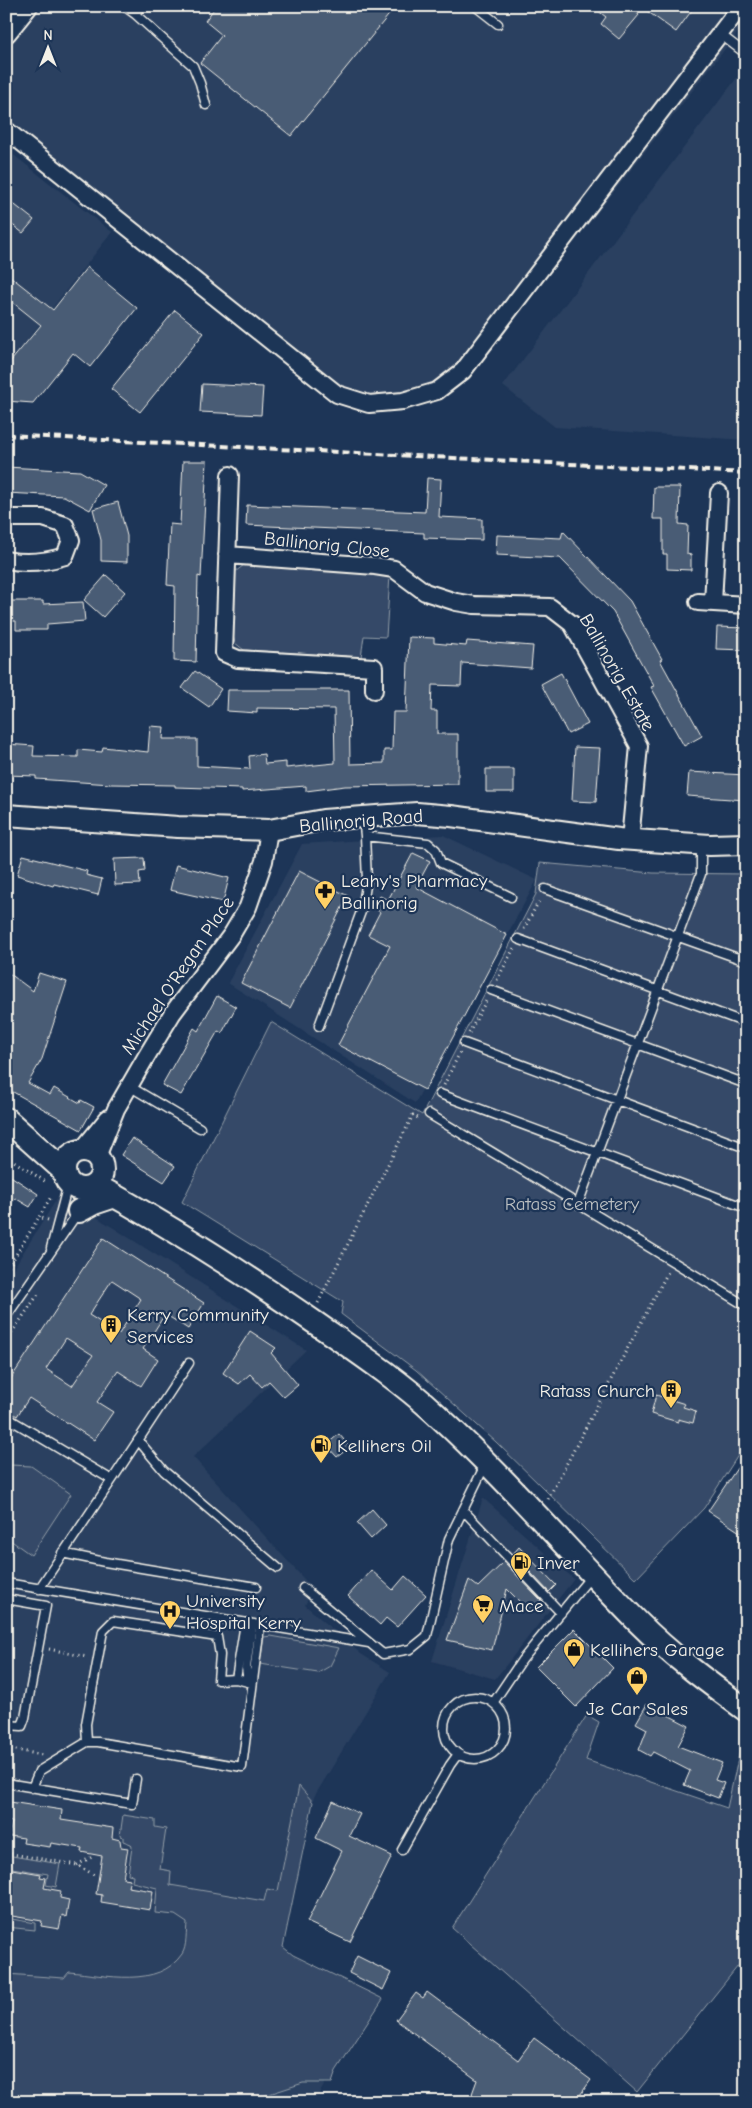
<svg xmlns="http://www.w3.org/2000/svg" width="752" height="2108" viewBox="0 0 752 2108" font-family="'Comic Neue',sans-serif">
<rect width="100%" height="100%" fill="#1d3557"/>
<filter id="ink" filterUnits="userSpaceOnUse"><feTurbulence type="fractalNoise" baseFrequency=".02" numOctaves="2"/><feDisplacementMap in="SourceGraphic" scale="10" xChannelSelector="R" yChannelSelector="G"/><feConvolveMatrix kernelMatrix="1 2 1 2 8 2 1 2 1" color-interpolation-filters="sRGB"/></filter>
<g filter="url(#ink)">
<path fill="#2a4060" d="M35,6H746V22L471,375L444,397L411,409L375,410L338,400L141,251L6,139V42Z
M742,71L746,73V440L555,427L503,386Z
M6,149L112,232L6,367Z
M443,835L537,880L415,1103L228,983L302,844Z
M60,1194L306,1350L193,1457L313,1589L305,1605L361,1654L390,1672L314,1797L262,1995L334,2069L314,2102H6V1280Z
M483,1498L574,1579L495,1679L432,1661Z"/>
<path fill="#354a67" stroke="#949ea8" d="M244,565L390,575L386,637L364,636L361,657L244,650L235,643L231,629L235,572Z
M540,863L653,873L746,874V1443L704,1508L636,1579L496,1442L416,1370L341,1314L343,1302L182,1202L271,1022L422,1115L536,894Z
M11,1465L31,1466L71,1494L31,1555L6,1537V1485Z
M271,1636L339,1648L330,1666L318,1673L260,1664L264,1637Z
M587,1715L599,1722L586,1760L727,1808L743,1737L746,1738V1956L637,2092L452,1928Z
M299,1786L313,1802L283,1947L293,1955L383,1999L336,2071L332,2083H303L245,2102H6V1974L64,1978L69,1972C106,1975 158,1989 182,1954C187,1947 186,1931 187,1923L175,1915L155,1913L157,1888L132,1882L133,1875L128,1874L132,1847L131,1844L123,1841V1837L120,1836L123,1815L155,1820V1827L166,1829L160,1869L171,1871L170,1885L264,1901L267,1889L278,1891Z
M6,1855L60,1864L56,1887L46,1885L48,1874L6,1867Z
M6,1918L35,1923V1930L6,1927Z"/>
<path fill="#485b74" stroke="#f4f1e8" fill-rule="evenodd" d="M216,6H396L291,136L200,63L222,35L205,21Z
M592,6H629L639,15L619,39L601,24L606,17Z
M640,6H695L676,32Z
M6,198L34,220L23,233L6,220Z
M87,267L137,308L90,367L73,353L33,403L6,401V367L41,325L6,297V273L53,310Z
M175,310L204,333L140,412L111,389Z
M202,384L263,387L261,415L200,412Z
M183,461H207L201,577L198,576L196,662L174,661L175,586L167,585L170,524L180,525Z
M6,467L80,471L104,485L90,510L64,496L6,493Z
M427,478L441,479L439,517L482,519V540L424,538V533L246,525L247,505L425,512Z
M654,487H680L679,524L688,525L687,554L691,555V570L667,569V554H663V519H653Z
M118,502L127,536V562L101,561V540L93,509Z
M563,531L630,601L662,659L660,660L702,736L684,746L651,687L654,686L613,612L560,558L496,555L497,535L561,538Z
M106,575L125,592L103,617L84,600Z
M6,601H43V604L83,602L85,621L47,624V630H16V621H6Z
M717,627L746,628V650L716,649Z
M409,637L434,638V643L466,646L467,641L533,646L531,668L462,663L461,686L432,685L431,711H437V734H458V784L345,786L306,791V786L242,791V789L175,787V785L111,784L36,779V776L6,775V744L34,746L33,756L78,757V750L102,752L103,747L148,752L150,726L164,727L163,739H197V766L250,769L249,756L264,754L265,764L286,762V768L335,763L334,709L257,708V713L227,711L228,690H349L350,764L384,763V750H392L393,712H406Z
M195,671L221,689L209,707L182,688Z
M561,673L588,724L568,734L541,684Z
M575,747L600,748L596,802L572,801Z
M486,769H514V792H486Z
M689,772L746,775V800L687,796Z
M413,853L430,861L416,887L507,935L425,1090L338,1045L390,946L368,935L380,912L374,908L380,896L388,900Z
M23,855L87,871L86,875L102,879L98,895L54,884L53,886L17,875Z
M144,858L145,871L139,872L140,884L115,885L114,859Z
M176,865L229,878L223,902L170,890Z
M299,871L348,896L290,1008L241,983Z
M6,971L33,991L39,973L67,982L42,1059L28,1083L50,1095L54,1088L80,1103L81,1100L94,1107L81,1130L6,1088Z
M217,996L236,1007L222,1033L218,1031L181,1095L162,1085L194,1028L198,1031Z
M132,1138L175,1166L164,1182L121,1155Z
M6,1173L38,1194L30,1207L15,1198L6,1212Z
M103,1238L204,1303L188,1329L165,1314L143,1349L158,1359L141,1386L118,1371L97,1402L113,1412L94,1440L29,1398L17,1416L6,1409V1386ZM112,1280L141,1299L119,1334L89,1315ZM66,1338L93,1355L72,1386L46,1369Z
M250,1331L276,1348L271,1353L298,1385L284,1397L269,1381L262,1387L250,1374L239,1384L223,1373Z
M656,1395L685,1404L683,1407L696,1411L693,1423L678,1419V1422L651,1414Z
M339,1434L350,1447L337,1457L326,1445Z
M746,1455V1536L708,1511Z
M372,1509L386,1525L371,1539L357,1523Z
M519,1547L556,1585L549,1592L513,1554Z
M504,1562L541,1600L529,1611L507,1589L492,1650L447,1640L469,1580L478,1587Z
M371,1570L393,1590L405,1576L426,1595L397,1627L386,1618L380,1625L348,1596Z
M574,1629L613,1668L576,1707L536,1667Z
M647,1704L689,1726L678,1746L722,1763L715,1780L724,1783L718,1798L684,1785L690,1771L653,1752L650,1756L639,1750L647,1729L636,1723Z
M333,1801L360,1814L349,1836L392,1856L350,1942L307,1922L342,1851L316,1838Z
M10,1802L62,1810L61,1820L113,1828L112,1838L120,1840L121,1847L128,1848L123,1878L130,1879L128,1887L153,1891L150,1910L101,1902L102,1895L96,1894L102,1856L81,1852L82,1848L51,1843L50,1847L23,1843L24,1838L9,1836L12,1822L6,1821Z
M6,1868L41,1874L40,1877L46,1878L44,1888L61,1891L60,1898L69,1900L66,1917L62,1915L59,1929L41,1926L42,1921L6,1915Z
M357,1956L391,1973L383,1990L349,1973Z
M427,1992L518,2060L534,2038L591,2080L575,2102H469L477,2080L396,2020L416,1993L423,1998Z"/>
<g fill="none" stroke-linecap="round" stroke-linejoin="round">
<g stroke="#f4f1e8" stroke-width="11">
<path id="service" d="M124,6L135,14L141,6
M475,6L498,24
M135,14L193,66L200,83L206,105
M720,34L746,54
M363,818L365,836L428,843L436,850L441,863L511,897
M701,846V874L578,1204L746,1306
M545,889L746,961
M518,939L746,1023
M491,990L746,1084
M319,1026L362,909L367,880L365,836
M464,1043L746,1148
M129,1086L200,1128
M440,1094L746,1208
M429,1114L578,1204
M51,1248L68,1184
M6,1317L77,1214
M6,1417L112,1480L39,1589
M138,1440L164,1471L278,1568
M112,1480L189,1363
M463,1510L561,1613
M62,1553L105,1562L256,1587
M6,1583L369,1643
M303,1588L383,1654L411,1649L427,1636L449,1539L485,1465
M6,1599L46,1606L25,1718L22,1726L6,1725
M236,1679L245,1623
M251,1683L248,1682L246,1668L252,1625
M444 1728a31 31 0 1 1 62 0a31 31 0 1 1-62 0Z
M493,1703L522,1660L592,1575
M87,1742L86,1724L103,1631L113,1621L217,1637L220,1655L218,1680L236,1679L248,1682
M6,1783L132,1804L136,1779
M32,1788L39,1771L87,1742H98L242,1767L260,1626
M402,1850L450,1765L458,1754"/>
</g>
<g stroke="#f4f1e8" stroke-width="20">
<path id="minor" d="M6,130L337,394L369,404L403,401L437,391L463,371L741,6
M230,475L224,653L238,659L374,667V690
M6,518H43L65,525L71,540L65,556C46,562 26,564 6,560
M227,555L375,566L394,569L425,592L456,602L474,605L550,607L572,624L639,746L630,840
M698,602L746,605
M713,603L719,493
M81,1151L108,1118
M97,1157L116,1109L146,1057L172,1014L232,934L248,907L264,861L269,830"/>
</g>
<g stroke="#f4f1e8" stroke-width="24">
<path id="tertiary" d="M6,32L27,6
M6,815L178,827L269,830L323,820L417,813L451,816L619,839L710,845L746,844"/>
</g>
<g stroke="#f4f1e8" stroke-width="26">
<path id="secondary" d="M6,1119L63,1170
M64 1170a19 19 0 1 1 38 0a19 19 0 1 1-38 0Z
M95,1185C172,1227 245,1274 317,1324C357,1352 399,1380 435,1413C507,1479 570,1553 638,1622C671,1655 709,1683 746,1710
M79,1211L94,1203L115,1196"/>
</g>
<path stroke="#f4f1e8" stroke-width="3" stroke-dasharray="1 4" stroke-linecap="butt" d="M524,929L540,899
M497,980L514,948
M469,1033L487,999
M444,1085L460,1052
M6,1156L46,1182
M48,1220L39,1217L51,1197
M6,1271L39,1217
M318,1303L413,1115L418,1118
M6,1341L39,1293
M548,1499L669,1270
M49,1649L87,1657
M6,1748L42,1755
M6,1853L77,1865L96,1876
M77,1865L92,1857"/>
<use href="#service" stroke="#1d3557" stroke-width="8"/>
<use href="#minor" stroke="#1d3557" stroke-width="16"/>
<use href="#tertiary" stroke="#1d3557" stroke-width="20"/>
<use href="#secondary" stroke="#1d3557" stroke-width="22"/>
<path stroke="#f4f1e8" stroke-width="4" stroke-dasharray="8 4" stroke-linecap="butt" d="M6,435L746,473"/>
</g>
</g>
<defs>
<g id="pharmacy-pin" transform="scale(1.125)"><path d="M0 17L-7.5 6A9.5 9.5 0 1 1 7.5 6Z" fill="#ffd166" stroke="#1d3557"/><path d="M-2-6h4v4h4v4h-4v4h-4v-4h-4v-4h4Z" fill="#111"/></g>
<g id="building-pin" transform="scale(1.125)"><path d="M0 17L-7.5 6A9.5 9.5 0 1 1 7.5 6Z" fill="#ffd166" stroke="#1d3557"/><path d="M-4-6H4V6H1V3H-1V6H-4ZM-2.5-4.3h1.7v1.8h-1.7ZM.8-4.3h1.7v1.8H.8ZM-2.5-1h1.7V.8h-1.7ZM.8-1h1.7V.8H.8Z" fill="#111"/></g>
<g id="fuel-pin" transform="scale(1.125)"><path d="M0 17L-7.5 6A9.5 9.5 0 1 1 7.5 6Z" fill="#ffd166" stroke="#1d3557"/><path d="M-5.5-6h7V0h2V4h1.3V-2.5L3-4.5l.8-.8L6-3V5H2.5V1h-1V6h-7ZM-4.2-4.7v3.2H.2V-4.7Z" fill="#111"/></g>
<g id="supermarket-pin" transform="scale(1.125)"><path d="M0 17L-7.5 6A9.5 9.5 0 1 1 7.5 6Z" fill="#ffd166" stroke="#1d3557"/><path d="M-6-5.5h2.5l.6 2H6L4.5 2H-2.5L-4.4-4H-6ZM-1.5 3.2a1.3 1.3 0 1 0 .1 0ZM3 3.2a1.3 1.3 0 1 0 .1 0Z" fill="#111"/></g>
<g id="hospital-pin" transform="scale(1.125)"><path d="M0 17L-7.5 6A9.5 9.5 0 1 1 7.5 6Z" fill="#ffd166" stroke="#1d3557"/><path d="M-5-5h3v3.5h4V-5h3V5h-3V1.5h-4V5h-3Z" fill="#111"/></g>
<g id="shop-pin" transform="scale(1.125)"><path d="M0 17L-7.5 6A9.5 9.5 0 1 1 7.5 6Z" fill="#ffd166" stroke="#1d3557"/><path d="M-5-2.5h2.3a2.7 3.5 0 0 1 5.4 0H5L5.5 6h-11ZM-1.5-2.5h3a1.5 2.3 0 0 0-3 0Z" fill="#111"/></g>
</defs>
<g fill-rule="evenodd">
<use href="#pharmacy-pin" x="325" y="891"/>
<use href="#building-pin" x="111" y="1325"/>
<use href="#building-pin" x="671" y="1390"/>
<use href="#fuel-pin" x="321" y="1445"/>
<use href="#fuel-pin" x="521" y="1562"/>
<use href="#supermarket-pin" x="483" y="1605"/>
<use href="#hospital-pin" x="170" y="1611"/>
<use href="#shop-pin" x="574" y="1649"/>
<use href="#shop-pin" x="637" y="1677"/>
</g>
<g text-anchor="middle" stroke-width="4.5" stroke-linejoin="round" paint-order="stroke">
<g font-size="19" fill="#f4f1e8" stroke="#1d3557">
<text transform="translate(327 544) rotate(6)" y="7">Ballinorig Close</text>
<text transform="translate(618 672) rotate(60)" y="7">Ballinorig Estate</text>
<text transform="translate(361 820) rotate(-5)" y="7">Ballinorig Road</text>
<text transform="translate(177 975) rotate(-56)" y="7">Michael O'Regan Place</text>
</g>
<g font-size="19" fill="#f4f1e8" stroke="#1d3557" text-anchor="start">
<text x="341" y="887">Leahy's Pharmacy<tspan x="341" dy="22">Ballinorig</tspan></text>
<text x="127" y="1321">Kerry Community<tspan x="127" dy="22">Services</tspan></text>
<text x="655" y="1397" text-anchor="end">Ratass Church</text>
<text x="337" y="1452">Kellihers Oil</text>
<text x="537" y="1569">Inver</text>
<text x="186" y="1607">University<tspan x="186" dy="22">Hospital Kerry</tspan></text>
<text x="499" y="1612">Mace</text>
<text x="590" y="1656">Kellihers Garage</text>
<text x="637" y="1715" text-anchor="middle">Je Car Sales</text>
</g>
<g font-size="19" fill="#bbbfc1" stroke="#1d3557">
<text x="572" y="1210">Ratass Cemetery</text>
</g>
</g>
<rect width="752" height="2108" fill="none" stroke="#1d3557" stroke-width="25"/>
<rect x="12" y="12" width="727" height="2083" fill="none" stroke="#f4f1e8" stroke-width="2" filter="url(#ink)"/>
<g transform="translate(48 48)" stroke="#1d3557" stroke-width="4" paint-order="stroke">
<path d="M0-4L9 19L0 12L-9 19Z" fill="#f4f1e8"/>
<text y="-8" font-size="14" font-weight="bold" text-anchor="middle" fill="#f4f1e8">N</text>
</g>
</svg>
